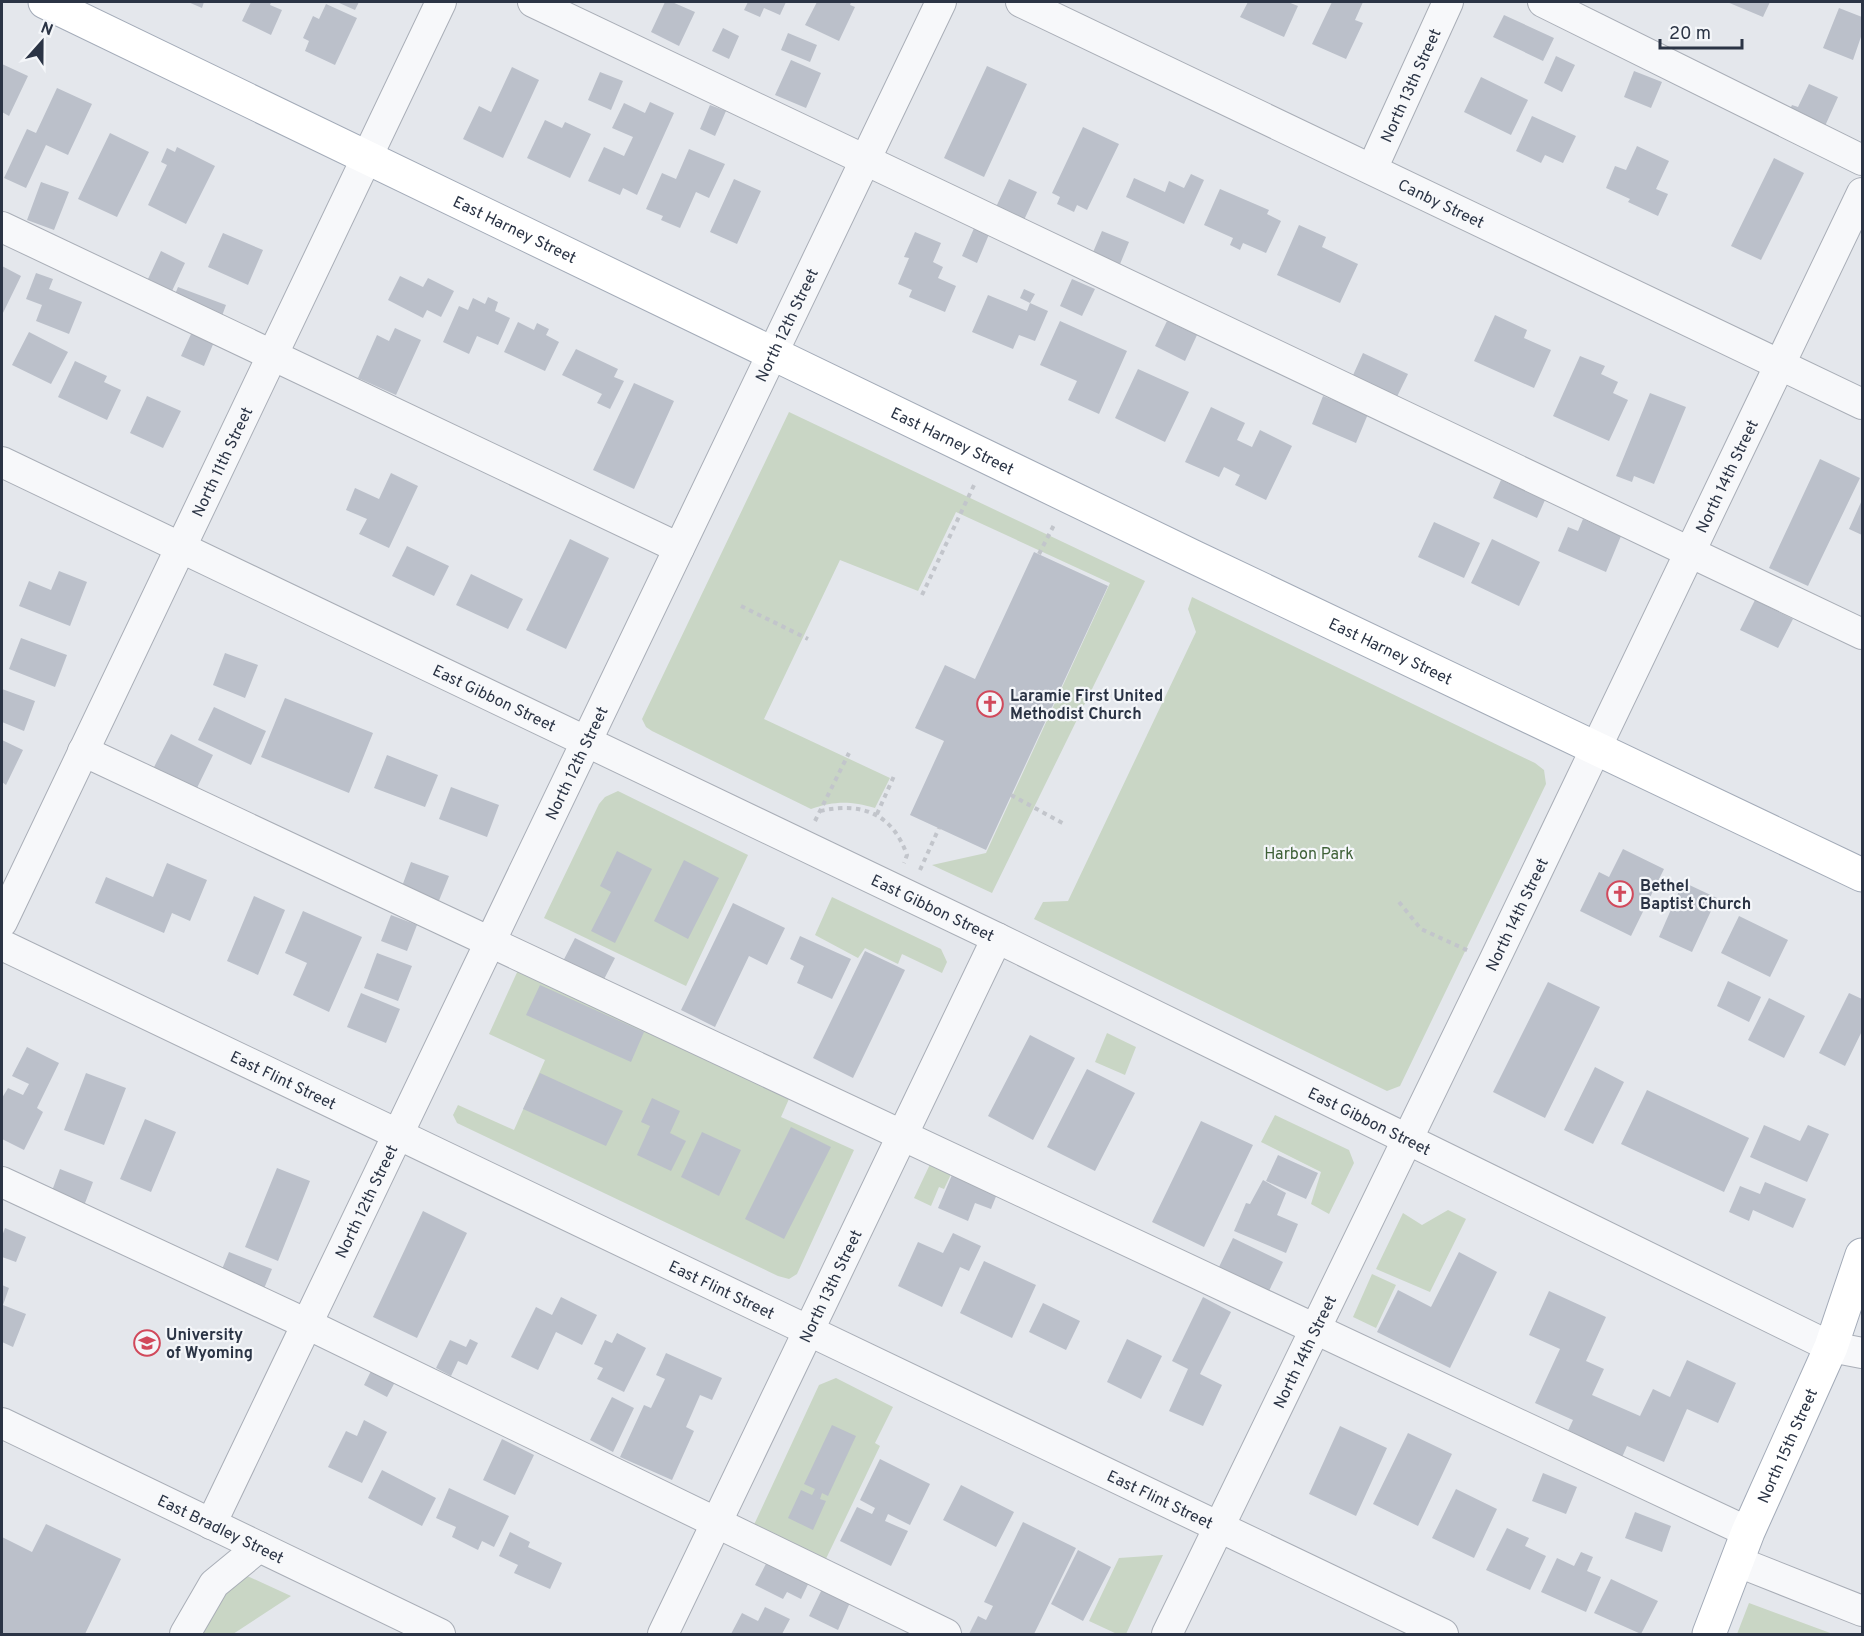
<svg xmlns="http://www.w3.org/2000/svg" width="1864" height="1636" viewBox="0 0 1864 1636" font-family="Overpass,sans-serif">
<rect width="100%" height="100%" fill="#e4e7ec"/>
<path fill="#c9d6c5" d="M789,412L1145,581L992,893L932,865L986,853L1110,583L956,512L918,591L840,560L764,719L890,778L875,808C850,801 835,801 811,809L652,731L646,727L642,719Z
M1192,597L1535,763L1544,770L1546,784L1400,1086L1387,1091L1034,919L1043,902L1068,901L1196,632L1188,609Z
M618,791L748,855L686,986L544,918L599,804L605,797Z
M832,897L941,949L947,962L942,973L902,954L898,964L865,948L858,958L815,935Z
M519,968L792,1092L781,1117L854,1150L797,1274L789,1279L778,1276L457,1123L453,1115L458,1105L514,1130L545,1060L489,1034Z
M1107,1033L1136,1047L1125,1075L1095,1062Z
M1275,1115L1349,1150L1354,1163L1329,1214L1311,1204L1321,1172L1261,1142Z
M933,1158L954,1168L944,1189L939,1187L931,1206L914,1198Z
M1448,1210L1466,1219L1430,1292L1376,1269L1403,1213L1422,1225Z
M1372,1274L1396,1285L1376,1328L1353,1317Z
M836,1378L893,1407L875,1443L880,1446L823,1565L752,1529L819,1385Z
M1163,1555L1126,1634H1117L1089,1621L1119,1558Z
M234,1570L291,1596L233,1634H202Z
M1749,1603L1833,1634H1737Z"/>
<path fill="#bbc0ca" d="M188,2H204L202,8Z
M251,2H271L270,5L282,10L271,35L242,21Z
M337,2H359L355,10Z
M665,2H672L695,12L679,46L651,32Z
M748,2H786L780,15L764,8L760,17L744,10Z
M817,2H851L850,5L855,7L839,41L805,25Z
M1248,2H1288L1298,6L1284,37L1240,17Z
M1332,2H1363L1355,20L1363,23L1346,59L1312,44Z
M1727,2H1770L1763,17Z
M326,4L357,18L335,65L305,51L309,41L303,38L313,16L319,19Z
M1839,8L1862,17V34L1853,60L1823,48Z
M1504,15L1554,38L1543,61L1493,37Z
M723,28L739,36L729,59L712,51Z
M788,33L817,45L810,62L781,50Z
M1556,56L1575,65L1562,92L1544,83Z
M791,60L821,73L806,108L775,95Z
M2,64L28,76L9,116L2,112Z
M987,66L1027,84L984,177L944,158Z
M512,67L539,80L503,158L463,139L479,106L491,112Z
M1634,71L1662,82L1651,108L1624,97Z
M600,72L623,81L611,110L588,100Z
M1481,77L1528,100L1511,135L1464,112Z
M1809,84L1838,97L1825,126L1788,113L1792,105L1798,107Z
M57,88L92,104L68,155L46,145L26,188L4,178L27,129L36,133Z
M650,102L674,113L637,195L623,188L620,195L588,181L604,147L624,156L633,137L612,128L624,103L645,113Z
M710,105L726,111L715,136L700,129Z
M1532,116L1576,136L1563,163L1545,155L1541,163L1516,151Z
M545,120L562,128L565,122L591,134L570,178L527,158Z
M1083,127L1119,144L1087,210L1077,205L1074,212L1057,204L1060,197L1052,193Z
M110,133L149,152L117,217L78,199Z
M1637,146L1669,161L1656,189L1668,194L1658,216L1628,202L1630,199L1606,188L1615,166L1626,170Z
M177,147L215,166L186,224L148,205L167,165L161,162L167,148L175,152Z
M689,149L725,164L709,198L696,192L680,228L661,220L663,216L646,209L662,173L676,179Z
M1774,158L1804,173L1761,260L1731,246Z
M1191,174L1204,180L1184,224L1126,197L1134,178L1165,192L1169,181L1184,188Z
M734,179L761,191L737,244L710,232Z
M1009,179L1037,192L1024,220L996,207Z
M41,182L69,192L54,230L27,220Z
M1220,189L1269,210L1267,214L1281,221L1266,253L1243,243L1240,250L1230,245L1233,238L1204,225Z
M1299,225L1326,237L1322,247L1358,264L1340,303L1277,275Z
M975,226L990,232L977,263L962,256Z
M1102,231L1129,242L1118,269L1091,257Z
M915,232L941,243L933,262L943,267L938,278L956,286L945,312L909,297L912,290L898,284L909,258L904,257Z
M223,233L263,250L248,285L208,267Z
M161,251L185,263L172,291L148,279Z
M2,266L21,276L2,315Z
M36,273L53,279L49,289L82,302L69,334L36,321L42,305L26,299Z
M400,276L423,287L428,278L454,291L441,317L427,310L423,318L388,300Z
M1072,279L1095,289L1082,316L1060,306Z
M178,287L226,305L219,324L170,306Z
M1024,289L1035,294L1030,303L1020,298Z
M988,295L1027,311L1030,303L1048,311L1035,341L1019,335L1013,349L972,332Z
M488,297L498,302L495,311L510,318L498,345L477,336L469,354L443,342L459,306L468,310L473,298L485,304Z
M1495,315L1527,330L1524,338L1551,350L1534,388L1474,361Z
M1060,321L1127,351L1099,414L1068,400L1077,381L1040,365Z
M1167,321L1197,335L1185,361L1155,346Z
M518,322L534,330L537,323L549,329L546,335L559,342L545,371L504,352Z
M395,328L421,340L396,395L358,378L377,335L389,341Z
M29,332L68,352L51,384L12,365Z
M192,332L214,342L204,366L181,356Z
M576,349L618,369L614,377L624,381L610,409L597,403L602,394L562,375Z
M1363,353L1408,374L1393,405L1349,384Z
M1580,356L1605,366L1601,374L1618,382L1613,393L1628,400L1609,441L1553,416Z
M75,361L107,376L104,382L121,390L107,420L58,397Z
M1138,369L1189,392L1165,442L1115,418Z
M634,383L674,401L634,489L593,470Z
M1650,393L1686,407L1654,484L1634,476L1632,482L1616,476Z
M147,396L181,411L163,448L130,433Z
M1323,396L1368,414L1356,443L1312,424Z
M1211,407L1245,423L1237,440L1252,447L1260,430L1292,446L1266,500L1235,485L1240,475L1224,467L1219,477L1185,462Z
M1820,459L1860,478L1808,586L1769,568Z
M391,473L418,486L389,548L359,534L367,519L346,510L355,488L379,499Z
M1501,480L1545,500L1537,518L1493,498Z
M1862,500V535L1849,529Z
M1583,519L1621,536L1606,572L1558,551L1568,527L1578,531Z
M1434,522L1480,543L1464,578L1418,557Z
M570,539L609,558L566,649L526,630Z
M1492,539L1540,562L1519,606L1471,583Z
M407,546L449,566L434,596L392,576Z
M1034,552L1108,586L986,850L910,815L944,741L915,728L945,665L975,679Z
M59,571L87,582L70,626L19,606L29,581L51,590Z
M471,574L523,599L508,629L456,605Z
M1755,600L1793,619L1778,648L1740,630Z
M21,638L67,655L55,687L9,669Z
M225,653L258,665L245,698L213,685Z
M2,689L35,701L24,731L2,722Z
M285,698L373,733L349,793L261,757Z
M214,707L266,731L251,765L198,740Z
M171,734L213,755L196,790L153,769Z
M2,740L23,750L6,785L2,782Z
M387,755L438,775L425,807L374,788Z
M451,787L499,805L487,837L439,819Z
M1623,849L1664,869L1631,936L1580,911L1599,872L1609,877Z
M617,851L652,869L615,943L591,931L611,892L600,886Z
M684,860L719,878L688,939L654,921Z
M411,862L449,876L438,903L401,889Z
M167,863L207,880L190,921L172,913L164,933L95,903L106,877L153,897Z
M1683,882L1717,898L1692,952L1659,937Z
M254,896L285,910L258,975L227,961Z
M733,903L785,928L767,965L749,956L715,1027L681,1010Z
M303,911L362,937L329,1012L293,995L307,963L285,953Z
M391,915L417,925L407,951L381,941Z
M1739,916L1788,940L1770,977L1721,953Z
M800,936L851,959L832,999L797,983L804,966L790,959Z
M575,938L615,958L601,985L561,965Z
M865,951L905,970L853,1078L813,1058Z
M377,953L412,966L398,1001L364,988Z
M1728,981L1761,997L1749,1022L1717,1006Z
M1548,982L1600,1007L1545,1118L1493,1092Z
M540,985L644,1032L631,1062L526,1015Z
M361,993L400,1009L386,1043L347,1027Z
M1849,993L1862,999V1031L1845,1066L1819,1053Z
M1769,998L1805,1016L1784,1058L1748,1040Z
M1030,1035L1075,1058L1033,1140L988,1116Z
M27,1047L59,1063L37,1108L43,1112L24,1150L2,1139V1098L8,1088L23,1095L29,1084L12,1076Z
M1595,1067L1624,1082L1593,1144L1564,1130Z
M1087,1069L1135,1093L1095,1171L1047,1147Z
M86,1073L126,1088L104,1145L64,1130Z
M540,1073L623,1111L606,1146L523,1109Z
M1647,1090L1749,1138L1724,1192L1621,1144Z
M652,1098L680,1111L670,1133L686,1141L671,1171L637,1155L650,1126L641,1122Z
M145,1119L176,1132L151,1192L120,1179Z
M1201,1121L1253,1145L1204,1247L1152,1222Z
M1764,1125L1800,1141L1808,1125L1829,1134L1807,1182L1750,1157Z
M791,1127L831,1147L784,1239L745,1219Z
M702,1132L741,1150L719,1196L681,1177Z
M1278,1155L1318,1173L1306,1199L1266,1181Z
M277,1168L310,1181L278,1261L245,1247Z
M60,1169L93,1182L82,1211L49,1199Z
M952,1175L997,1194L991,1209L975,1203L968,1221L938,1208Z
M1263,1180L1286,1193L1277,1215L1298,1224L1286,1253L1234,1231L1246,1203L1250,1204Z
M1765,1182L1806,1199L1793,1228L1753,1210L1749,1221L1729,1212L1740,1186L1760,1194Z
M423,1211L467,1233L417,1338L373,1317Z
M5,1228L26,1237L16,1262L2,1257V1236Z
M953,1233L981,1246L969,1271L960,1267L942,1307L898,1286L918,1242L943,1253Z
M1233,1238L1283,1262L1268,1293L1218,1269Z
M229,1252L272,1269L261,1296L218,1279Z
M1459,1252L1497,1272L1450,1368L1377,1332L1398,1290L1431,1307Z
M984,1261L1036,1285L1012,1338L960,1313Z
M2,1285L9,1288L3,1305L26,1314L13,1347L2,1342Z
M1549,1291L1606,1317L1586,1361L1604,1369L1592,1395L1640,1416L1653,1389L1670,1397L1687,1360L1736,1383L1718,1423L1687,1409L1664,1462L1627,1446L1619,1464L1564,1439L1573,1420L1535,1403L1560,1349L1529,1335Z
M561,1297L597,1315L582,1345L556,1332L538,1370L511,1357L536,1307L552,1315Z
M1203,1297L1231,1312L1200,1374L1222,1385L1203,1426L1169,1411L1188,1369L1172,1361Z
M1043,1303L1080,1321L1066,1350L1029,1332Z
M617,1333L646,1348L624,1392L597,1379L603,1368L594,1364L605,1340L612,1343Z
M470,1339L478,1343L467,1365L458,1361L451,1376L436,1368L450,1340L466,1347Z
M1127,1339L1162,1356L1141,1399L1107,1382Z
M666,1353L722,1378L712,1400L700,1395L686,1427L694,1431L672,1480L620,1457L644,1405L651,1408L665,1379L656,1375Z
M371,1371L395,1382L387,1397L364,1385Z
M612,1397L634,1408L613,1452L590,1440Z
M364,1420L387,1432L362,1483L328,1467L346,1431L357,1436Z
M832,1425L856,1436L828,1496L822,1493L820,1499L826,1501L813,1530L788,1518L801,1490L812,1495L815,1489L804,1484Z
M1340,1426L1387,1448L1356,1516L1309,1494Z
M1408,1433L1452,1454L1418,1526L1373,1504Z
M502,1439L534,1455L515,1495L483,1480Z
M880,1459L930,1484L910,1525L888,1514L885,1521L908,1531L891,1566L840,1541L857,1507L872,1514L875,1508L860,1500Z
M382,1470L436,1498L422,1526L368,1498Z
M1543,1473L1577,1487L1566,1514L1532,1501Z
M961,1485L1014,1512L996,1547L943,1520Z
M449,1488L509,1516L494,1547L482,1541L478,1550L452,1537L456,1527L436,1518Z
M1456,1489L1497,1509L1474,1558L1432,1538Z
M1635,1512L1671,1526L1662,1552L1625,1538Z
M1023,1522L1076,1548L1034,1634H969L978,1616L986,1620L993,1606L984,1602Z
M46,1524L121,1559L85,1634H2V1537L32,1552Z
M1507,1528L1529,1538L1525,1546L1546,1556L1530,1590L1486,1570Z
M510,1532L530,1542L528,1547L562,1563L550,1589L514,1573L518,1565L499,1556Z
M1078,1550L1111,1567L1083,1621L1051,1604Z
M1581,1552L1593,1557L1587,1571L1601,1577L1586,1612L1541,1592L1557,1558L1574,1566Z
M769,1558L811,1578L801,1599L787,1592L783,1599L755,1585Z
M1611,1579L1658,1601L1641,1634L1594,1613Z
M824,1585L852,1598L838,1630L809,1616Z
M765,1607L790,1619L782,1634H731L742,1613L758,1621Z"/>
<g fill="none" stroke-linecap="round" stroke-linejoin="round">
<g stroke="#a9aeb7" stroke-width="32">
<g id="minor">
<path d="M533,2L1862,634"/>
<path id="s1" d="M1021,2L1862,404"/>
<path d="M1543,2L1862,160"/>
<path id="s2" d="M1372,169L1448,2"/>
<path d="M2,227L679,548"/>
<path id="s3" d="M2,462L997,938L1831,1347L1862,1353"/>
<path d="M83,751L1748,1532"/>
<path id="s4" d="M2,922L441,2"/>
<path id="s5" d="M2,945L1443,1634"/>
<path d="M2,1182L307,1324L946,1634"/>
<path id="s6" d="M2,1423L440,1634"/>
<path id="s7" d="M211,1524L941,2"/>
<path d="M1736,1561L1862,1611"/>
<path d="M185,1634L214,1584L259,1547"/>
<path id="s8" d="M663,1634L997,938"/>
<path id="s9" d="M1167,1634L1494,961L1862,193"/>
</g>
</g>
<g stroke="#a3abb8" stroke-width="35">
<g id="major">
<path id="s10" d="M45,2L1194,557L1862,875"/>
<path id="s11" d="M1709,1634L1748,1532L1831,1347L1862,1255"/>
</g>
</g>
<path stroke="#c2c5cb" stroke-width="4" stroke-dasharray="4.5 4.5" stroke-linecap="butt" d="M1039,554L1055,523
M922,595L975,483
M741,606L808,639
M1011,795L1066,825
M820,811C862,802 892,813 907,855L904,863
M877,814L894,776
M815,821L849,753
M920,870L939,828
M1399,902L1421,929L1469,951"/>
<use href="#minor" stroke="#f7f8fa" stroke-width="30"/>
<use href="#major" stroke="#fff" stroke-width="33"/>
</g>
<defs>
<g id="church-ring" transform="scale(1.35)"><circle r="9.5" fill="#f4f6f9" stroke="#d1495b" stroke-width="1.5"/><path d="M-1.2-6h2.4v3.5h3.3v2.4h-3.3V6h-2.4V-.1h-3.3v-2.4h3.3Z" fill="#d1495b"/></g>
<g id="university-ring" transform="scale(1.35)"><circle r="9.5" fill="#f4f6f9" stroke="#d1495b" stroke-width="1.5"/><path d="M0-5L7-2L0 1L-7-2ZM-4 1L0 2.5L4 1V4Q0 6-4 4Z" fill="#d1495b"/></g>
</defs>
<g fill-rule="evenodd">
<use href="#church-ring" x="990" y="704"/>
<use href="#church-ring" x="1620" y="894"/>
<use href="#university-ring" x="147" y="1343"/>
</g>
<g text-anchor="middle" stroke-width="4.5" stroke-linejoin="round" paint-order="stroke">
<g font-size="16" fill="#2b3445" stroke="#f4f6f9">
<text dy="6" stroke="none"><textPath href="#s2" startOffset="92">North 13th Street</textPath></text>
<text dy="6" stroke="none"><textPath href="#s1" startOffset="466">Canby Street</textPath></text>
<text dy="6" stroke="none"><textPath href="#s10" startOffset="522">East Harney Street</textPath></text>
<text dy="6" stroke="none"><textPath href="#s7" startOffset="1330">North 12th Street</textPath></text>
<text dy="6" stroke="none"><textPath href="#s10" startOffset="1008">East Harney Street</textPath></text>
<text dy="6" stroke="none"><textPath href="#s4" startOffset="510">North 11th Street</textPath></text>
<text dy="6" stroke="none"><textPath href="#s9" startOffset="1286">North 14th Street</textPath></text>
<text dy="6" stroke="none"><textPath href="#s10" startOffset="1494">East Harney Street</textPath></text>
<text dy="6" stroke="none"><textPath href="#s3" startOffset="546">East Gibbon Street</textPath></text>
<text dy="6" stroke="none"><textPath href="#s7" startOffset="844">North 12th Street</textPath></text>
<text dy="6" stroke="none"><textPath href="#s3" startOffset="1032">East Gibbon Street</textPath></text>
<text dy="6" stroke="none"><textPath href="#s9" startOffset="800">North 14th Street</textPath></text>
<text dy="6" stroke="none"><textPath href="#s5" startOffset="312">East Flint Street</textPath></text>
<text dy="6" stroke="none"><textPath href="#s3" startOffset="1518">East Gibbon Street</textPath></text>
<text dy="6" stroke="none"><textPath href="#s7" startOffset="358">North 12th Street</textPath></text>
<text dy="6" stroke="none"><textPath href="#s8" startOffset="386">North 13th Street</textPath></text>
<text dy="6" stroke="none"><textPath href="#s5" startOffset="798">East Flint Street</textPath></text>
<text dy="6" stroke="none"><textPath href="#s9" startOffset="314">North 14th Street</textPath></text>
<text dy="6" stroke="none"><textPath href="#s11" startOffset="204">North 15th Street</textPath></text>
<text dy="6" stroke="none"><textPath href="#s5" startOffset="1284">East Flint Street</textPath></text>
<text dy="6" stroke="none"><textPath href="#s6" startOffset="243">East Bradley Street</textPath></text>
</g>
<g font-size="16" font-weight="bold" fill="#2b3445" stroke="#f4f6f9" text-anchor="start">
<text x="1010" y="701">Laramie First United<tspan x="1010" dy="18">Methodist Church</tspan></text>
<text x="1640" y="891">Bethel<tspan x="1640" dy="18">Baptist Church</tspan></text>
<text x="166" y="1340">University<tspan x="166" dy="18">of Wyoming</tspan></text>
</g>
<g font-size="16" fill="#3f6138" stroke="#f4f6f9">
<text x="1309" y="859">Harbon Park</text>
</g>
</g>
<rect width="1864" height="1636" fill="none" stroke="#2b3445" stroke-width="6"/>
<g transform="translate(42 42) rotate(21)" stroke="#f4f6f9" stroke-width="4.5" paint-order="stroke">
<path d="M0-4.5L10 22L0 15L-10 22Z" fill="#2b3445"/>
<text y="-9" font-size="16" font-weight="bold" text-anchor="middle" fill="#2b3445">N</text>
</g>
<path d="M1660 39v9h82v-9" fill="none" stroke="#2b3445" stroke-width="3"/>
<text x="1669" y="39" font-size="18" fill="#2b3445" stroke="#f4f6f9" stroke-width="4.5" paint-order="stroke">20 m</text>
</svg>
